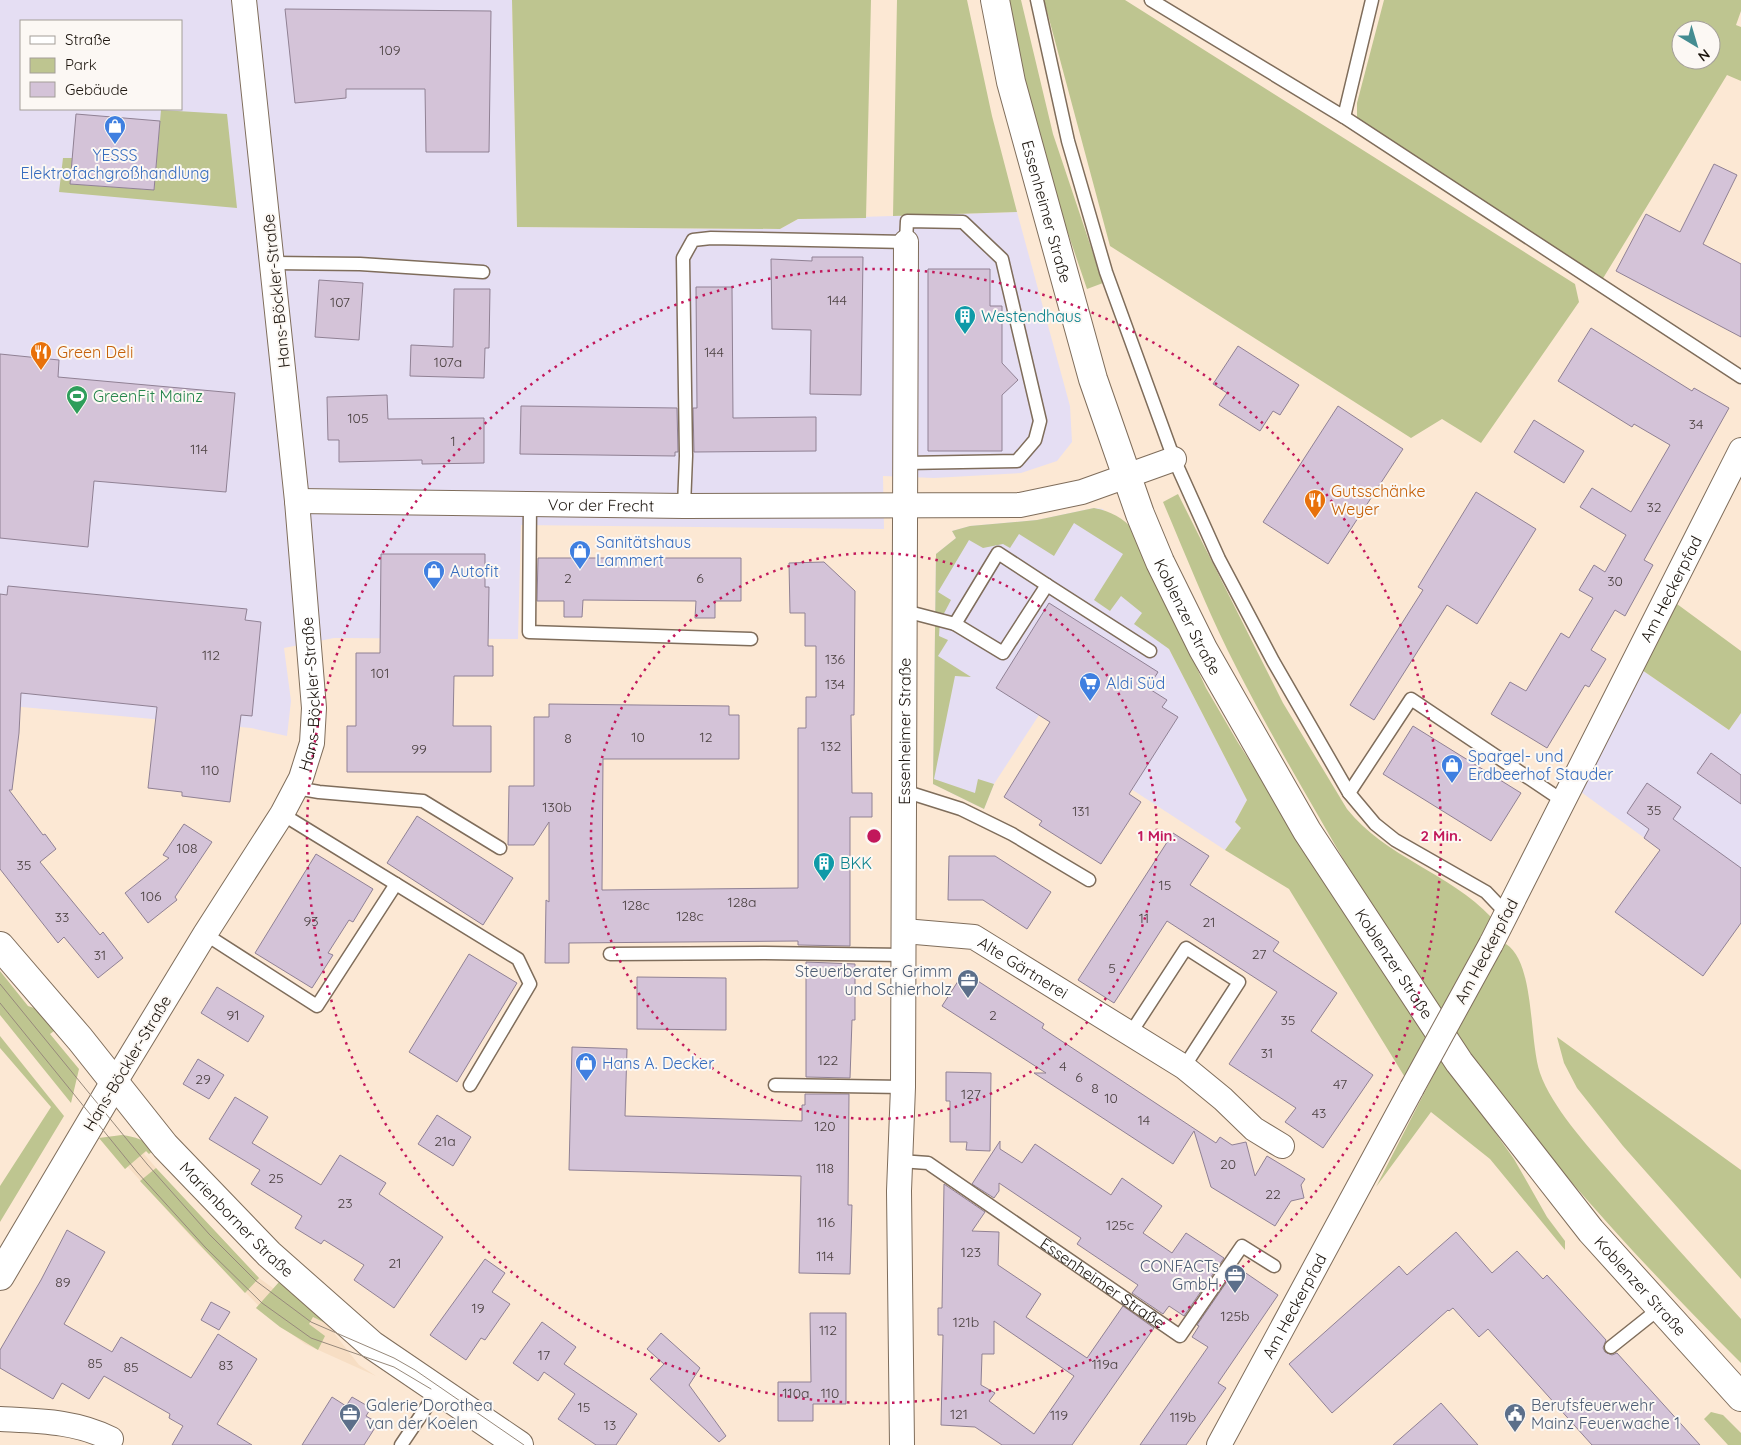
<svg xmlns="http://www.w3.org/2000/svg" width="1741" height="1445" viewBox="0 0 1741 1445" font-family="Quicksand,sans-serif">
<rect width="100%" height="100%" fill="#fce8d4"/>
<path fill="#e5def3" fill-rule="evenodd" d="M0,0H512L517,227L780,229L798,219L1017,212L1070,406L1072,442L1057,461L1021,473L934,478L883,476L884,529L521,525L518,639L334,638L284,648L291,701L287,736L251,728L0,705ZM21,21H181V109H21Z
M1094,508L1103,509L1169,649L1247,800L1235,822L1241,828L1225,850L1125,785L1132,774L1039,715L994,784L984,809L933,784L936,554L956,538L952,531L970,526L1037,520Z
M1642,670L1729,730L1741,713V908L1581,792Z"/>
<path fill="#f7dec4" d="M122,1135L147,1151L144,1154L165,1178L259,1278L313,1317L327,1324L359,1365L376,1376L305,1344L256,1308L259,1306L193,1239L128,1167L125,1169L99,1138Z"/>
<path fill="#bec590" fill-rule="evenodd" d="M512,0H871L866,218L798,219L780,229L517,227Z
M897,0H967L992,116L1017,212L893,216Z
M1005,0H1021L1053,134L1103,283L1087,289L1037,142Z
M1044,0H1125L1575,284L1579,302L1481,443L1442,419L1411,438L1110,246Z
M1384,0H1741V11L1736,25L1741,27V81L1727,75L1602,280L1361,128L1357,118V103ZM1681,30H1711V60H1681Z
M161,110L227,114L237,208L59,192L63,158H72L71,184L154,190Z
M1178,494L1283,703L1347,809C1386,858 1449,872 1492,918L1469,960L1506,944C1535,962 1529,1041 1540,1073C1552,1107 1587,1145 1610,1172C1653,1222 1697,1270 1741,1319V1363C1664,1286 1590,1207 1522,1123C1445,1027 1379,923 1319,817C1287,762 1256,707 1228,651C1204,602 1184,551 1163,502Z
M1094,508C1110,511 1124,518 1134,531L1206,688L1237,741L1417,1023L1514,1159L1547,1217L1565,1241V1250L1490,1159L1431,1112L1376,1187L1434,1074L1419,1055L1406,1079L1289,889L1225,850L1241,828L1235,822L1247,800L1169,649L1134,624L1142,613L1121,596L1110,611L1094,600L1123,554L1074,523L1054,556L1019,534L1010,548L1003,544L983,548L969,540L938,592L951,600L940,621L939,636L948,640L938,656L971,677L955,676L934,779L975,793L978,779L994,784L984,809L933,784L936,554L956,538L952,531L970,526L1037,520Z
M1677,604L1741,651V713L1729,730L1642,670Z
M0,971L28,1006L46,1012L58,1028L50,1034L79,1069L71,1103L0,1015Z
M0,1036L64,1116L0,1222V1186L51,1107L0,1048Z
M1557,1037L1741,1170V1279L1623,1146L1577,1088L1564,1063Z
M122,1135C136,1137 144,1139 154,1150L149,1154L146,1151L125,1169L99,1138Z
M156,1168L259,1278L245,1293L140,1181Z
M279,1282L327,1324L313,1317L309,1324L325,1336L318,1350L280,1327L256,1308Z
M1711,1412L1723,1415L1741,1433V1445H1728L1704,1419Z"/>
<path fill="#d4c3d8" stroke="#908194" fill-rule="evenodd" d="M285,9L491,11L489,152H426L425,89H346V98L295,103Z
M76,114L160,121L154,190L70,184Z
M1714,164L1737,175L1703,244L1741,264V337L1616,271L1646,214L1680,232Z
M812,257H863L861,395L810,394L811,330L772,329L771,259L812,261Z
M928,269H990V306H1002V363L1018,380L1002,395V451H928Z
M319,280L363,283L359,340L315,337Z
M696,287H732L733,418L816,417V451L694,452L693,408H697Z
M454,289H490L489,348H485L484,378L410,376L411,345L453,347Z
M1591,328L1692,391L1694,388L1729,408L1644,560L1653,565L1625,616L1615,610L1591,650L1606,659L1589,687L1585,685L1547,748L1491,714L1510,682L1526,691L1561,633L1569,638L1593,598L1579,590L1594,565L1605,572L1626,535L1580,507L1592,488L1631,512L1670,445L1634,424L1632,427L1558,381Z
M1238,346L1299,385L1280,415L1273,411L1260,431L1219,405L1227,393L1213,384Z
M0,354L59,360L58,377L235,393L226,492L94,481L88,547L0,538Z
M387,395L388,419L484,418V463L422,464V460L339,462V440H328L327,397Z
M521,406L677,408L678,452H675V456L520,454Z
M1338,406L1403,449L1328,564L1263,522Z
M1534,420L1584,451L1564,483L1514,452Z
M1476,492L1536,529L1477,624L1447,605L1374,720L1350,705L1423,590L1418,587Z
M381,554H485V587H489L488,646H493V676H454L453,726H491V772H347V726H356V653H380Z
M538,558H741V601H715V618H695L696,601L583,600L582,617H564V601H537Z
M824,562L855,591L854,715H851L852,793H872V817H850V946L798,945V941L569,943V963H545L546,900L549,902V822L534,845H508L509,786H534V717H549V704L729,706V715H739V759H603L602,890L798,888V728H806V697H816V646H805V613H790L789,563Z
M8,586L247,609L245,620L261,622L252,716L241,715L230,802L182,796V792L148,788L157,707L21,693L19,733L12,790H9L43,835L45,834L56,849L40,862L100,935L103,932L123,958L98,978L64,937L58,943L0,869V594L7,595Z
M1049,603L1158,672L1148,688L1167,700L1162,707L1178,717L1129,794L1141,802L1101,864L1039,825L1042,821L1004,797L1050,722L996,688Z
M1413,726L1521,793L1491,841L1383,774Z
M1711,753L1741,775V804L1697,773Z
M1647,783L1681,807L1673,819L1741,868V923L1703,976L1615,912L1660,850L1644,838L1649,829L1627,813Z
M417,816L513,878L483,925L387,863Z
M184,824L212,842L175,897L177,900L148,923L125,893L169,858L163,855Z
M1173,833L1209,856L1190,885L1279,942L1273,951L1337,993L1311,1031L1373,1075L1323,1148L1285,1122L1296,1108L1229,1064L1277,992L1167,921L1114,1003L1078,980Z
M316,854L373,889L353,922L349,920L328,953L333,955L312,988L255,953Z
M949,856H995L1051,892L1027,929L983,900H948Z
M469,954L517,983L457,1082L409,1052Z
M806,962L855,964V1020H852L850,1078L806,1077Z
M964,972L1044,1024L1042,1028L1216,1143L1220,1137L1232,1145L1246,1142L1255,1176L1267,1156L1305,1179L1301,1185L1304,1198L1291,1201L1275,1226L1211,1187L1194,1131L1173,1164L1034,1073H1046L942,1006Z
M637,977L726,978V1030L637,1029Z
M217,987L264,1016L248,1042L201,1013Z
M572,1047L627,1049L625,1116L802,1121V1105H805V1094H849L848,1205H852L850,1274L799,1273L801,1176L569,1170Z
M198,1059L224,1075L209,1099L183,1084Z
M946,1072L991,1073L990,1151L966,1150L967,1142H950V1101H946Z
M235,1097L268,1117L252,1143L321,1185L340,1155L386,1183L379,1194L443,1237L394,1308L354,1280L364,1265L324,1240L321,1244L295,1228L302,1216L251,1184L260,1170L209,1139Z
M437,1115L471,1137L453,1166L418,1144Z
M1000,1141V1149L1022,1163L1035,1144L1111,1195L1122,1178L1162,1206L1143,1233L1172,1253L1186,1233L1224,1258L1184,1316L1169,1306L1163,1314L1132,1293L1138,1285L1077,1244L1081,1238L999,1183V1191L994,1198L972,1184Z
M944,1184L985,1212L972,1231L999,1232L998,1265L1041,1294L1026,1317L1087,1358L1123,1306L1154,1328L1072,1445H1002L975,1427L941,1425L943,1335H938V1308H942ZM994,1321L1074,1376L1034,1434L989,1401L995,1393L981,1385L982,1354H994Z
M67,1230L105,1252L64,1324L112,1352L121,1337L191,1378L218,1334L257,1359L217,1424L252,1445H172L183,1426L169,1418L170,1414L104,1376L89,1399L62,1383L53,1399L0,1368V1350L41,1280Z
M1456,1232L1492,1273L1517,1251L1543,1279L1547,1275L1606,1340L1603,1348L1605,1352L1612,1355L1617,1353L1700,1445H1592L1488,1329L1479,1337L1453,1308L1449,1311L1448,1310L1332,1413L1289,1364L1399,1266L1407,1275Z
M485,1259L505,1273L492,1292L510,1304L485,1340L481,1338L466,1360L430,1335Z
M1237,1267L1278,1295L1218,1383L1226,1388L1186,1445H1140L1208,1347L1192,1337L1199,1326L1197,1325Z
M211,1302L230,1312L219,1330L201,1320Z
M810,1313H846V1404H813V1421H778V1382H811Z
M542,1322L576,1347L564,1364L637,1414L616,1445H596L558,1419L575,1394L544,1372L538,1381L513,1363Z
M661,1333L700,1368L689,1385L726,1436L719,1442L650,1379L664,1364L647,1349Z
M332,1397L346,1406L352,1397L371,1408L366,1416L378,1423L364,1445H302Z
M1441,1403L1478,1445H1393Z"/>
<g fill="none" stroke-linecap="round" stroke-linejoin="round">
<g stroke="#7f6d5b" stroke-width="15">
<g id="lane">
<path d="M1037,0L1068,141L1106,272L1174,459L1219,559L1273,661L1349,793L1375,824L1395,840L1486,892L1507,914"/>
<path d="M1151,0L1344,117L1741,377"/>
<path d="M1344,117L1372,0"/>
<path d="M273,263L360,264L483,272"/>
<path d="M530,502L529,632L751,639"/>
<path d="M684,506L686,456L683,258L693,240L711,238L906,242L907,221L963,222L1002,259L1040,421L1035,440L1017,461L906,463"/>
<path d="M905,611L955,624L1003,653L1047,585L1150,651"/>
<path d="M955,624L998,553L1047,585"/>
<path d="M296,788L319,792L423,801L500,848"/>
<path d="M904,791L961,809L1012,834L1089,880"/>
<path d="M1349,793L1411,699L1563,801"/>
<path d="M282,814L518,959L530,984L470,1085"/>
<path d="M205,934L317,1006L396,884"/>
<path d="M610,954L765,953L904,955"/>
<path d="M1130,1034L1186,948L1239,982L1184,1067"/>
<path d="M775,1085L903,1087"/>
<path id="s1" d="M900,1161L928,1163L1180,1336L1242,1246L1274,1266"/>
<path d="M1611,1347L1660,1308"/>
<path d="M401,1445L438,1390"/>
</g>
</g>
<g stroke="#7f6d5b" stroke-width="26">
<g id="street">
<path id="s2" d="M297,501L684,506L1020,505L1082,492L1174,459"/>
<path id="s3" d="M904,931L974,937L1184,1067L1223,1099L1254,1129L1282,1146"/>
<path id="s4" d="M1491,944L1741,450"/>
<path id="s5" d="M115,1082L205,934L282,814L301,778L312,743L314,708L297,501L244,0"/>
<path d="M0,1419C39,1421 76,1421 111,1439"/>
<path id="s6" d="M902,1445L899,1191L903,1087L906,242"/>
<path id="s7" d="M1219,1445L1412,1088"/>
</g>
</g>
<g stroke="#7f6d5b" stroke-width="30">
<g id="secondary">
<path id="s8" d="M995,0L1011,82L1093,379L1140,514L1160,562L1203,649L1307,831L1459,1062L1591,1231L1741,1397"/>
<path id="s9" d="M0,946L80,1039L165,1146L269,1254L372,1345L519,1445"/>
<path d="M0,1276L115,1082"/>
</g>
</g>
<use href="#lane" stroke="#fff" stroke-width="12"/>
<use href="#street" stroke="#fff" stroke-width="24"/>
<use href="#secondary" stroke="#fff" stroke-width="28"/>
<path stroke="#97897b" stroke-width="1" d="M0,984L147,1164L209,1234L256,1281L311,1322L394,1358L415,1370L524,1445
M0,1003L137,1172L205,1247L262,1303L311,1338L394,1367L431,1389"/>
<g stroke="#7f6d5b" stroke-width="26" stroke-linecap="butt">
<path id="street-bridge" d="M1412,1088L1491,944"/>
</g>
<use href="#street-bridge" stroke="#fff" stroke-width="24"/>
</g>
<g fill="none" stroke="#c2185b" stroke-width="2.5" stroke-dasharray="2.5 5">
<circle cx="874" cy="836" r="283"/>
<circle cx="874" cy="836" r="567"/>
</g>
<defs>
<g id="shop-pin" transform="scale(1.125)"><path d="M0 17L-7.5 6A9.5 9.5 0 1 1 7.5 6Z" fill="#3f7fe0" stroke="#fcf8f4"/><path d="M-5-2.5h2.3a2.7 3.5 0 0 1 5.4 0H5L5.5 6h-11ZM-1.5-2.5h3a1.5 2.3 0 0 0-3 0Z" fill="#fff"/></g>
<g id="building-pin" transform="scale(1.125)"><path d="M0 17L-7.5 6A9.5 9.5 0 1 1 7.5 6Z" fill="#0f9aa8" stroke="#fcf8f4"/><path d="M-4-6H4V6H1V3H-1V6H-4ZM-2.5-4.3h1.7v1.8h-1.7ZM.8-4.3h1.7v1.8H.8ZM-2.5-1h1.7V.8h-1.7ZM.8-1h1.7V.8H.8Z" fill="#fff"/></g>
<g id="restaurant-pin" transform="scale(1.125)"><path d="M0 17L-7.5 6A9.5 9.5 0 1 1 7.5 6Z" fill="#e8710a" stroke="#fcf8f4"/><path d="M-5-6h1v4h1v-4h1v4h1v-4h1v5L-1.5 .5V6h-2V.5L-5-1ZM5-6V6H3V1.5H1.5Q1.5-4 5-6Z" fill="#fff"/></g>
<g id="stadium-pin" transform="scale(1.125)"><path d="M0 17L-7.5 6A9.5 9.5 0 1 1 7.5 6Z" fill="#2e9e5b" stroke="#fcf8f4"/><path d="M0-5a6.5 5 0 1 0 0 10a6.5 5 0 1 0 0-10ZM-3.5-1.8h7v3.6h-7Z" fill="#fff"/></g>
<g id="supermarket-pin" transform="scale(1.125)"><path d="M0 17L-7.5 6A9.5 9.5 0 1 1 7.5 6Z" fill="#3f7fe0" stroke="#fcf8f4"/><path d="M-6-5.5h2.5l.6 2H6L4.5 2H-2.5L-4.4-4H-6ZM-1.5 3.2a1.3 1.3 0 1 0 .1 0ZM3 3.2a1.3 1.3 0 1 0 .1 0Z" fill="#fff"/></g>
<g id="office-pin" transform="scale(1.125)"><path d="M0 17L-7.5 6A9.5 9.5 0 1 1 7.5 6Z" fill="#5c6f8a" stroke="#fcf8f4"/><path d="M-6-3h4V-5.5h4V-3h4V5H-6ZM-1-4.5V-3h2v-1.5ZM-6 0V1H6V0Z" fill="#fff"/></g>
<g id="civic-pin" transform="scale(1.125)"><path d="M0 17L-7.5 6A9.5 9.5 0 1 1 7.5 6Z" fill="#5c6f8a" stroke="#fcf8f4"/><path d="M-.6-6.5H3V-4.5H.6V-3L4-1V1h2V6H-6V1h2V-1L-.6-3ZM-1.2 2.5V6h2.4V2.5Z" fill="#fff"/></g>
</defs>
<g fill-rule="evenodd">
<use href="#shop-pin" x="115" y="126"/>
<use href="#building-pin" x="965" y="316"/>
<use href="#restaurant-pin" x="41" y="352"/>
<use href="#stadium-pin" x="77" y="396"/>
<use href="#restaurant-pin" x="1315" y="500"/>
<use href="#shop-pin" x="580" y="551"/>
<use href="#shop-pin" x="434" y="571"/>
<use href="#supermarket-pin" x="1090" y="683"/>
<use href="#shop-pin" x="1452" y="765"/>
<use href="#building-pin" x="824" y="863"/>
<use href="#office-pin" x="968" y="980"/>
<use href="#shop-pin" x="586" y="1063"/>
<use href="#office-pin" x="1235" y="1275"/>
<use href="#office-pin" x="350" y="1414"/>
<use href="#civic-pin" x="1515" y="1414"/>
</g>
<g text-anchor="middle" stroke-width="4" stroke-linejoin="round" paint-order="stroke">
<g font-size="14" fill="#4b4141">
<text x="390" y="55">109</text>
<text x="837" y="305">144</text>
<text x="340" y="307">107</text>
<text x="714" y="357">144</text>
<text x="448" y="367">107a</text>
<text x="358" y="423">105</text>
<text x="1696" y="429">34</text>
<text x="453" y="446">1</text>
<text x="199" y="454">114</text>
<text x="1654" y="512">32</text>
<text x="568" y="583">2</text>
<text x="700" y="583">6</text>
<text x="1615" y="586">30</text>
<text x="211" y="660">112</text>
<text x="835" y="664">136</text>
<text x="380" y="678">101</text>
<text x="835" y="689">134</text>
<text x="638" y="742">10</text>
<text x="706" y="742">12</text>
<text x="568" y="743">8</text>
<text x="831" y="751">132</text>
<text x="419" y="754">99</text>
<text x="210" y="775">110</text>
<text x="557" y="812">130b</text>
<text x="1654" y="815">35</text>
<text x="1081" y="816">131</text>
<text x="187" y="853">108</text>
<text x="24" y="870">35</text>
<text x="1165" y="890">15</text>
<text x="151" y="901">106</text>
<text x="742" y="907">128a</text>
<text x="636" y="910">128c</text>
<text x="690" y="921">128c</text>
<text x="62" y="922">33</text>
<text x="1144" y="923">11</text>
<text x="311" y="926">93</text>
<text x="1209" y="927">21</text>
<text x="1259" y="959">27</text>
<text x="100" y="960">31</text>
<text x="1112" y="973">5</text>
<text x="233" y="1020">91</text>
<text x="993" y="1020">2</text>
<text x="1288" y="1025">35</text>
<text x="1267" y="1058">31</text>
<text x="828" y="1065">122</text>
<text x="1063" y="1071">4</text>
<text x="1079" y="1082">6</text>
<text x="203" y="1084">29</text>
<text x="1340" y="1089">47</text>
<text x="1095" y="1093">8</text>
<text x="971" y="1099">127</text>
<text x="1111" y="1103">10</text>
<text x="1319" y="1118">43</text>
<text x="1144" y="1125">14</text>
<text x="825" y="1131">120</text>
<text x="445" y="1146">21a</text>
<text x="1228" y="1169">20</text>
<text x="825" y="1173">118</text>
<text x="276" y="1183">25</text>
<text x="1273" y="1199">22</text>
<text x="345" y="1208">23</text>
<text x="826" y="1227">116</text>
<text x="1120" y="1230">125c</text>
<text x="971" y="1257">123</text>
<text x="825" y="1261">114</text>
<text x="395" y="1268">21</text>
<text x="63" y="1287">89</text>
<text x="478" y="1313">19</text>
<text x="1235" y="1321">125b</text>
<text x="966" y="1327">121b</text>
<text x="828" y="1335">112</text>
<text x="544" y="1360">17</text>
<text x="95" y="1368">85</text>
<text x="1105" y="1369">119a</text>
<text x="226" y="1370">83</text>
<text x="131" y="1372">85</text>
<text x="796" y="1398">110a</text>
<text x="830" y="1398">110</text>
<text x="584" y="1412">15</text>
<text x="959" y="1419">121</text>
<text x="1059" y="1420">119</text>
<text x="1183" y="1422">119b</text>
<text x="610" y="1430">13</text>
</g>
<g font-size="16" fill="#366cbe" stroke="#fcf8f4" text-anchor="start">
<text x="115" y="161" text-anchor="middle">YESSS<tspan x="115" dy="18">Elektrofachgroßhandlung</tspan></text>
<text x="596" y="548">Sanitätshaus<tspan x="596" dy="18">Lammert</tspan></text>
<text x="450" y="577">Autofit</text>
<text x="1106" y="689">Aldi Süd</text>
<text x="1468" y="762">Spargel- und<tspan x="1468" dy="18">Erdbeerhof Stauder</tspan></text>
<text x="602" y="1069">Hans A. Decker</text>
</g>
<g font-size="16" fill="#1d160f" stroke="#fcf8f4">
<text dy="6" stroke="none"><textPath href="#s8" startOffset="218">Essenheimer Straße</textPath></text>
<text transform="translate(276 291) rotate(-96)" y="6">Hans-Böckler-Straße</text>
<text dy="6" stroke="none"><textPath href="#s2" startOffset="304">Vor der Frecht</textPath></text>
<text dy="6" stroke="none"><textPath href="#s4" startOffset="398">Am Heckerpfad</textPath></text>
<text dy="6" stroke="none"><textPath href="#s8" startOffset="648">Koblenzer Straße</textPath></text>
<text dy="6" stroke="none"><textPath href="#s5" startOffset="442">Hans-Böckler-Straße</textPath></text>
<text dy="6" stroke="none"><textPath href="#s6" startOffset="714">Essenheimer Straße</textPath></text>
<text transform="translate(1486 951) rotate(-62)" y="6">Am Heckerpfad</text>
<text dy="6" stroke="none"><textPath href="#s8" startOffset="1052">Koblenzer Straße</textPath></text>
<text dy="6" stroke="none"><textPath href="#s3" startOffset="128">Alte Gärtnerei</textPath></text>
<text transform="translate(127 1063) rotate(-59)" y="6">Hans-Böckler-Straße</text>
<text dy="6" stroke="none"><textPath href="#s9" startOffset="362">Marienborner Straße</textPath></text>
<text dy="6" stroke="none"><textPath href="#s1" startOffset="240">Essenheimer Straße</textPath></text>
<text dy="6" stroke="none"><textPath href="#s8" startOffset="1458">Koblenzer Straße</textPath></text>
<text dy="6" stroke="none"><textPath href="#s7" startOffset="158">Am Heckerpfad</textPath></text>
</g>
<g font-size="16" fill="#0d838f" stroke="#fcf8f4" text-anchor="start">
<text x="981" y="322">Westendhaus</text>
<text x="840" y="869">BKK</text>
</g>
<g font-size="16" fill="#c56008" stroke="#fcf8f4" text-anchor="start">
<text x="57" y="358">Green Deli</text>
<text x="1331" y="497">Gutsschänke<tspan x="1331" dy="18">Weyer</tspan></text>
</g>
<g font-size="16" fill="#27864d" stroke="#fcf8f4" text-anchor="start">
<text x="93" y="402">GreenFit Mainz</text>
</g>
<g font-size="16" fill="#4e5e75" stroke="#fcf8f4" text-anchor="end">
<text x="952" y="977">Steuerberater Grimm<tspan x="952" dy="18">und Schierholz</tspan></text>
<text x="1219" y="1272">CONFACTs<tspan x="1219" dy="18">GmbH</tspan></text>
<text x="366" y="1411" text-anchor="start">Galerie Dorothea<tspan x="366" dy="18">van der Koelen</tspan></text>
<text x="1531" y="1411" text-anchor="start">Berufsfeuerwehr<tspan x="1531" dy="18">Mainz Feuerwache 1</tspan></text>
</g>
</g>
<circle cx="874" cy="836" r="8" fill="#c2185b" stroke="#fcf8f4" stroke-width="2.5"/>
<g font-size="15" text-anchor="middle" font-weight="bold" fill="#c2185b" stroke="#fcf8f4" stroke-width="4" stroke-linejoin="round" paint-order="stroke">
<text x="1157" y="841">1 Min.</text>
<text x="1441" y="841">2 Min.</text>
</g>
<rect x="20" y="20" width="162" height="90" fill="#fcf8f4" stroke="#a39e98"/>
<rect x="30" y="36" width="25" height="8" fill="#ffffff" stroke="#a39e98"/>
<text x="65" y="45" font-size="15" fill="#1d160f">Straße</text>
<rect x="30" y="58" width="25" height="15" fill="#bec590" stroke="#a39e98"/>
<text x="65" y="70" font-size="15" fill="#1d160f">Park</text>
<rect x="30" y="82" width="25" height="15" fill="#d4c3d8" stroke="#a39e98"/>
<text x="65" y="95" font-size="15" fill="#1d160f">Gebäude</text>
<g transform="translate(1696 45) rotate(142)"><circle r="24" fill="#fcf8f4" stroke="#a39e98"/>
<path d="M0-4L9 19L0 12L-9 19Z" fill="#448c91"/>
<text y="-8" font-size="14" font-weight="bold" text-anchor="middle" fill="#1d160f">N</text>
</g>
</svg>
